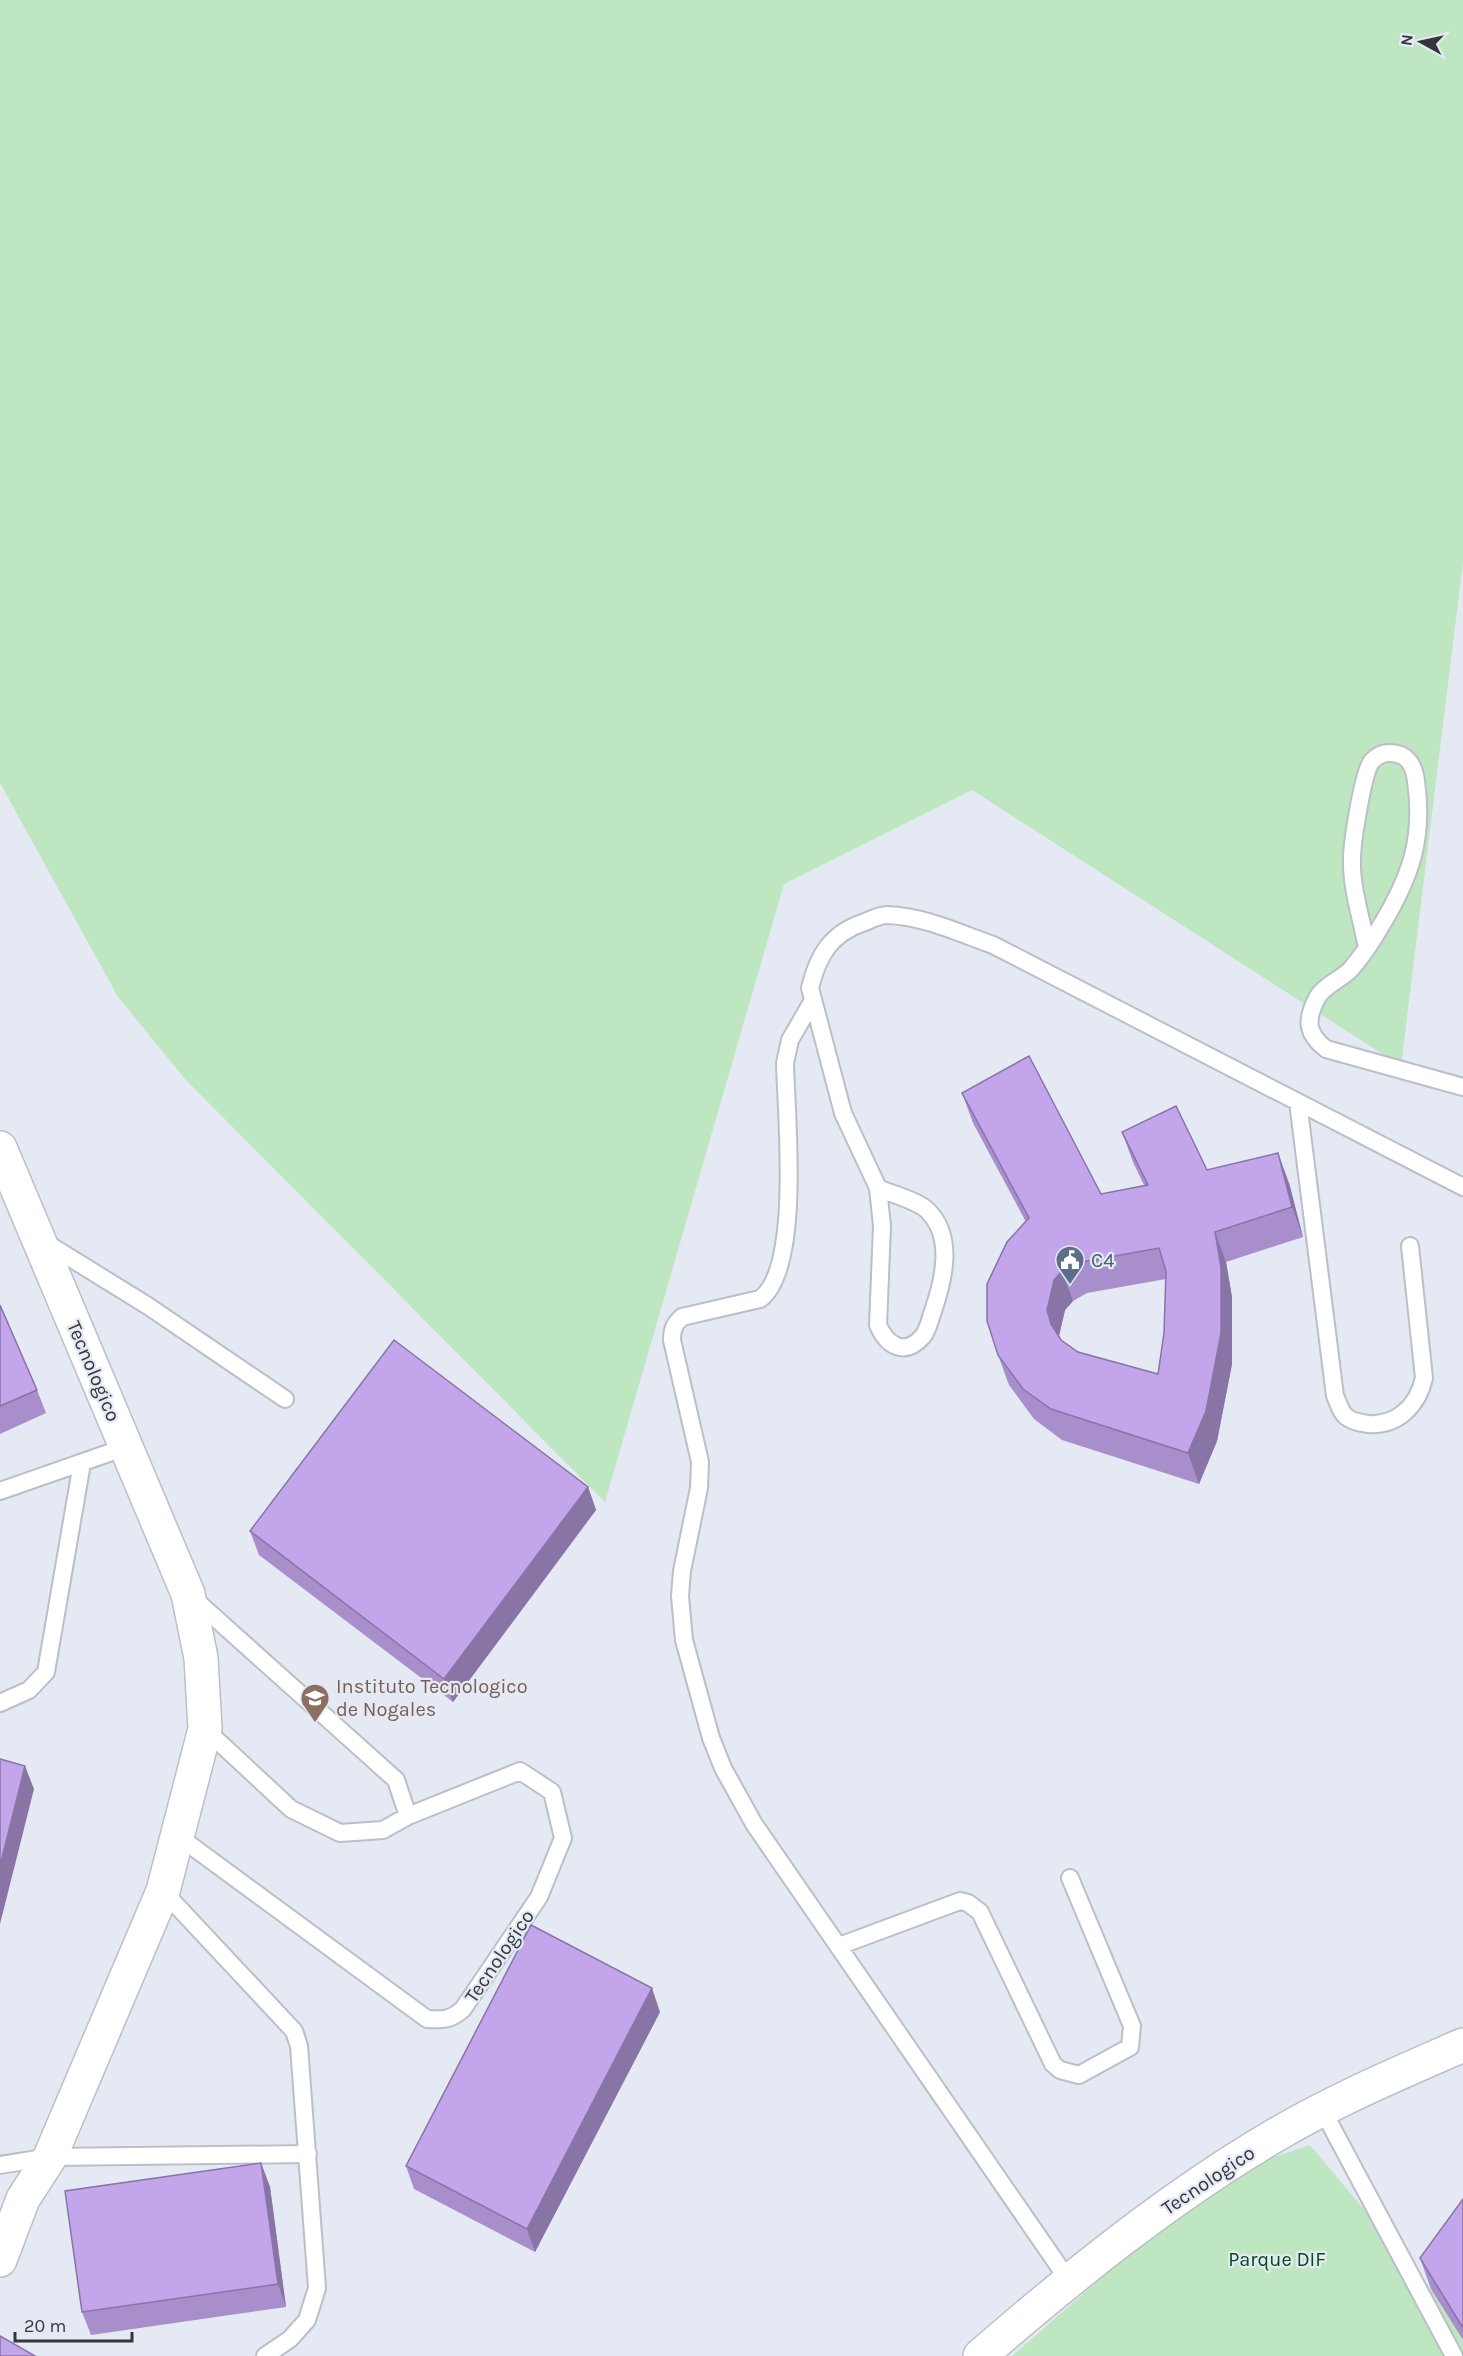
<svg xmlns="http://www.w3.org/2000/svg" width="1463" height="2356" viewBox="0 0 1463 2356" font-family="Karla,sans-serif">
<rect width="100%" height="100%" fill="#e4e9f3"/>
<path fill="#bee7c1" d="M0,0H1463V562L1401,1066L972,790L784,884L605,1502L185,1079L118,997L0,783Z
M1310,2145L1431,2289L1463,2340V2356H1012L1219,2175Z"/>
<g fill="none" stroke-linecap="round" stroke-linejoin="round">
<g stroke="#babfc8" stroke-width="20">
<path id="lane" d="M1367,948C1362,920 1351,888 1352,859C1352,843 1363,771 1372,761C1376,757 1382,753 1388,753C1407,752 1414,765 1416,781C1424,838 1411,876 1382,924C1373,940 1363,955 1351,969C1342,979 1323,986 1317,998C1305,1021 1307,1034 1326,1049L1463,1087
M812,1002L790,1040L785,1063C786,1113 802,1269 760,1299L682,1317C674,1324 672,1330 672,1340L700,1462L699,1488L682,1571L680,1596L684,1640L711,1738L723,1768L754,1824L1069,2281
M1298,1102L1335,1396C1338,1402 1340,1409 1343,1413C1348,1421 1360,1423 1368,1424C1398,1426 1418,1405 1424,1378L1410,1246
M878,1188C891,1194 919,1201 928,1211C954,1237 944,1279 933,1311C930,1319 928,1330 923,1336C905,1357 887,1346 878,1325L882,1226L878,1188L843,1113L810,988C818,955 831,933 865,922C872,919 880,915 887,915C923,916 959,933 993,945L1463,1187
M43,1241L148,1306L285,1399
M0,1491L126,1447
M193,1598L396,1780L408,1816
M0,1703L29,1690L46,1672L82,1463
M178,1836L427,2019C443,2020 451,2020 463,2009L539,1897L563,1838L552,1792L520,1771L408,1816L383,1830L340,1833L291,1809L205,1729
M163,1891L294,2031L299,2046L317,2288L307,2320L290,2339L265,2356
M839,1946L960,1901L968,1903L980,1912L1053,2064L1060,2070L1079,2075L1130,2047L1132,2026L1070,1878
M1322,2109L1454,2356
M0,2165L50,2157L308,2154"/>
</g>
<g stroke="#babfc8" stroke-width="36">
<path id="street" d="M0,1148L188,1594L201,1658L205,1729L163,1891L50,2157L23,2199L0,2260
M980,2356C1071,2277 1170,2197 1274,2136C1335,2100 1399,2073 1463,2045"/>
</g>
<use href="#lane" stroke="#fff" stroke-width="16"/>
<use href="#street" stroke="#fff" stroke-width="33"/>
</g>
<path fill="#a88ecb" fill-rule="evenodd" d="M962,1093L1101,1194L1144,1185L1133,1162L1122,1132L1207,1170L1289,1183L1303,1237L1226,1262L1232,1297V1364L1217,1441L1199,1484L1062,1440L1034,1419L1009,1385L998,1355L1026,1222L973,1123ZM1166,1279L1164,1333L1158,1374L1078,1352L1061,1340L1059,1336L1065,1310L1073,1301L1087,1293Z
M0,1305L37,1390L46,1413L0,1434Z
M588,1487L596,1510L453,1702L259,1555L250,1531Z
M660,2012L535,2252L414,2189L406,2166Z
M261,2163L270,2187L286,2307L91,2335L82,2312Z
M1463,2199V2340L1431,2289L1420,2258Z"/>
<path fill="#8874a5" d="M1278,1153L1289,1183L1303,1237L1292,1207Z
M1215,1232L1226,1262L1232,1297V1364L1217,1441L1199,1484L1188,1453Z
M1062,1271L1073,1301L1065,1310L1058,1340L1051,1324L1047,1310L1054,1280Z
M588,1487L596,1510L453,1702L444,1679Z
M25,1766L34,1789L0,1924V1866Z
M652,1988L660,2012L535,2252L527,2229Z
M261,2163L270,2187L286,2307L278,2284Z"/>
<path fill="#c3a5ec" stroke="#8874a5" stroke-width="1.5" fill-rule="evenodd" d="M1029,1056L1101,1194L1148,1185L1122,1132L1176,1106L1207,1170L1278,1153L1292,1207L1215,1232L1221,1267V1333L1206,1411L1188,1453L1051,1409L1023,1389L998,1355L987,1321V1284L1007,1242L1029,1218L962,1093ZM1159,1248L1166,1271L1164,1333L1158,1374L1078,1352L1061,1340L1051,1324L1047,1310L1054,1280L1062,1271L1076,1263Z
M0,1305L37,1390L0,1406Z
M394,1340L588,1487L444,1679L250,1531Z
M0,1759L25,1766L0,1866Z
M531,1925L652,1988L527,2229L406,2166Z
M261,2163L278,2284L82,2312L65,2191Z
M1463,2199V2328L1420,2258Z
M0,2336L35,2356H0Z"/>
<defs>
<g id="civic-pin" transform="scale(1.5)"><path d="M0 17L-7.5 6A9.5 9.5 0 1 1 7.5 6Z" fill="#5c6f8a" stroke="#e4e9f3"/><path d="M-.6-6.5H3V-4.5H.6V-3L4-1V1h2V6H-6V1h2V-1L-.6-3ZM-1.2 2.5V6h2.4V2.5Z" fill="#fff"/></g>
<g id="university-pin" transform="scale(1.5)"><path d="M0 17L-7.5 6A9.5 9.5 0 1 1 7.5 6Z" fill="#8d6e63" stroke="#e4e9f3"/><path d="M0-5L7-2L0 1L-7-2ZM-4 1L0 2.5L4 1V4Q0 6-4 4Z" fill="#fff"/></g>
</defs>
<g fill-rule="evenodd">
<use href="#civic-pin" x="1070" y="1260"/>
<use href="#university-pin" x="315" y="1698"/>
</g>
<g text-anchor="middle" stroke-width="4.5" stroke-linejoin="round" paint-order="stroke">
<g font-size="20" fill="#4e5e75" stroke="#e4e9f3" text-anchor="start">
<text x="1091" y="1267">C4</text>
</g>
<g font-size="20" fill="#34363a" stroke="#e4e9f3">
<text transform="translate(94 1371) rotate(67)" y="7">Tecnologico</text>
<text transform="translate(499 1956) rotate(-56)" y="7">Tecnologico</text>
<text transform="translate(1208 2180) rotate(-34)" y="7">Tecnologico</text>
</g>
<g font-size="20" fill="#785e54" stroke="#e4e9f3" text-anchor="start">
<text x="336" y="1693">Instituto Tecnologico<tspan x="336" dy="23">de Nogales</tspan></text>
</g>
<g font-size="20" fill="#004b17" stroke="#e4e9f3">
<text x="1277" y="2266">Parque DIF</text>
</g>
</g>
<g transform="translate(1421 42) rotate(278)" stroke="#e4e9f3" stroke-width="4.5" paint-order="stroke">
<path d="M0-4.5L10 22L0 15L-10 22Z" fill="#34363a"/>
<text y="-9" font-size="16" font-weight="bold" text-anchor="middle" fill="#34363a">N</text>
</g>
<path d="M15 2332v9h117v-9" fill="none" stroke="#34363a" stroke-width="3"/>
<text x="24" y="2332" font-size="18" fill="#34363a" stroke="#e4e9f3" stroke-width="4.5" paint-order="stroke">20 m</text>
</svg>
